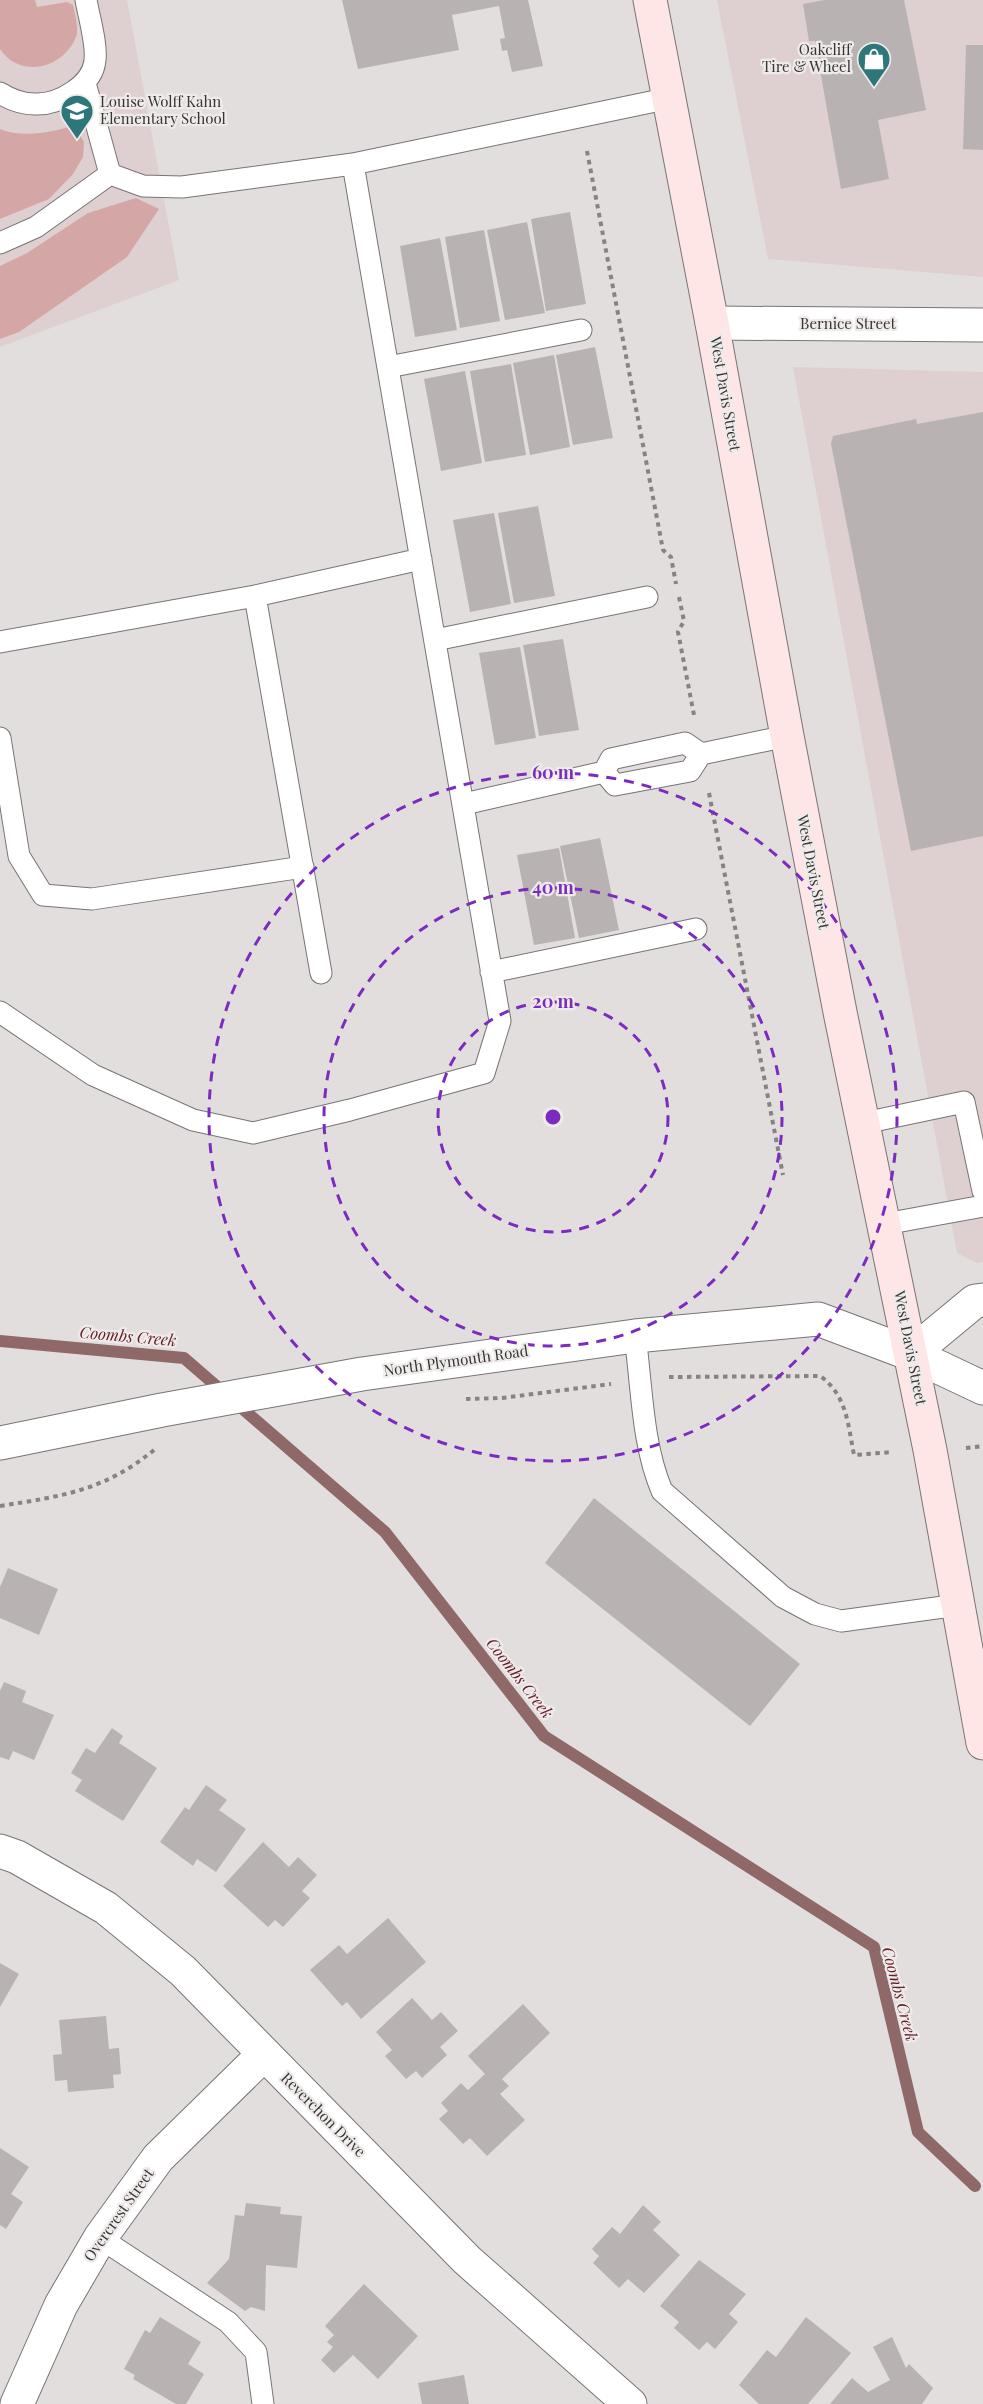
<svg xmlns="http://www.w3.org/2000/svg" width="983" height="2404" viewBox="0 0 983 2404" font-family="'Playfair Display',serif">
<rect width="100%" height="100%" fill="#e3dede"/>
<path fill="#ded0d0" d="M0,0H127L179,280L0,347Z
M717,0H983V277L768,259Z
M793,367L983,372V1262L977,1263L957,1253Z"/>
<path fill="#d5a6a6" d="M0,0H35L37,7L67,2L73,5C75,14 79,29 76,37C63,69 20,79 0,49Z
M74,125L84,142L83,157L73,174L49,199L0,219V129C22,138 52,133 74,125Z
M136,198L159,209L127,257L19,332L0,339V266L27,253L88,213Z"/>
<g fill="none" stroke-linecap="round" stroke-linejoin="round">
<path stroke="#8f6868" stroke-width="12" d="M0,1341L184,1358L385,1532L544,1736L874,1947L918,2132L975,2186"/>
</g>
<path fill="#b8b3b2" d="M342,0H528L543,66L512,72L507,50L502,51L500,39L505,38L499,6L452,15L459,50L358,69Z
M824,0H904L926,110L878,120L889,179L841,189L815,41H809L803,4Z
M966,45H983V150L963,149Z
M570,212L586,304L546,311L531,219Z
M527,222L545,313L505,320L487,230Z
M484,230L500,321L460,328L445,237Z
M440,238L457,330L415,337L400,246Z
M595,347L613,438L573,445L556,355Z
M554,355L570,447L530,455L513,363Z
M511,364L526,455L485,462L470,371Z
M465,371L482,463L441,471L424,379Z
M983,412V836L911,851L831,444L833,436L916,419L917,424Z
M538,506L555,596L514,603L498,513Z
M494,513L511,604L470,612L453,520Z
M563,639L579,730L539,736L523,645Z
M520,647L536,738L495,745L479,653Z
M600,838L619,930L579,938L560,846Z
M559,848L575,938L534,945L517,855Z
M594,1498L800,1664L750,1726L545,1563Z
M8,1568L58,1589L39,1635L0,1618V1587Z
M4,1682L26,1691L22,1702L54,1715L34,1760L13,1751L9,1760L0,1757V1691Z
M112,1728L123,1736L119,1743L157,1768L123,1821L75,1791L82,1780L71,1773L86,1748L95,1753Z
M206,1785L227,1800L219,1810L246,1829L216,1872L197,1859L193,1866L160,1842L185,1807L189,1810Z
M263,1842L289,1867L298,1857L317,1875L302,1891L310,1898L283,1927L275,1920L268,1927L223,1886Z
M388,1918L426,1962L361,2019L347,2002L342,2006L310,1970L339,1945L347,1954Z
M0,1963L19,1974L0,2007Z
M412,1998L432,2020L441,2012L458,2031L440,2047L447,2055L422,2078L416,2071L406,2079L385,2056L392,2050L376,2032Z
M523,2004L550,2033L502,2079L509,2086L500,2094L525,2120L487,2156L470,2138L463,2144L439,2119L448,2111L441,2103L461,2083L468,2090L485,2074L468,2056Z
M106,2016L109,2049L119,2048L121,2074L113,2075L114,2088L68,2092L67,2080L55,2081L53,2055L62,2054L59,2020Z
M0,2148L29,2167L11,2194L23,2202L6,2229L0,2225Z
M246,2203L281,2207L280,2214L302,2216L297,2268L266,2265L265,2311L251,2307L245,2311L207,2283L229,2259L235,2215L244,2216Z
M643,2205L661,2222L653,2230L680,2255L644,2293L628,2279L619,2288L593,2263L599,2256L592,2249L612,2227L620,2234Z
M699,2260L746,2294L729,2314L738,2322L715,2349L707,2342L699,2350L674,2328L679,2322L660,2306Z
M364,2284L418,2336L378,2379L353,2355L334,2373L321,2360L333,2347L327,2342L334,2335L325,2326Z
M160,2317L201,2342L188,2364L204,2374L186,2404H176L133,2379L135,2375L124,2369L145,2330L150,2333Z
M806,2317L851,2353L808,2404H759L739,2385L767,2350L776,2357Z
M892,2337L906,2368L909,2364L933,2388L922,2404H830L852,2378L868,2392L890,2380L873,2347Z
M464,2375L469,2404H422L418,2383Z"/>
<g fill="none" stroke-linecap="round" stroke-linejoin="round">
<g stroke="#787474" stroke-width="23">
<path id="service" d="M85,83L110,174L143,186L182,187L353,164L670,98
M0,93C11,100 22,104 35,104C59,105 93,85 95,60C97,44 89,17 86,0
M0,243L36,227L110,174
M388,367L581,330
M255,596L321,973
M435,640L647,597
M0,642L255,596L421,559
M0,738L19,856L43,895L92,899L303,867
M604,772L611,759L685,743L701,754L787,736
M604,772L615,785L690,771L701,754
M464,804L604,772
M491,972L696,929
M0,1012L93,1075L193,1120L253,1133L350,1110L484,1073L500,1021L353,164
M864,1123L964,1102L983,1191
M885,1224L983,1206
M635,1336C642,1387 642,1444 662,1491L783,1597L815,1614L841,1621L958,1605
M100,2238L228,2322L256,2352L263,2404"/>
</g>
<g stroke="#787474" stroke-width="35">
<path id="minor" d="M712,323L983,325
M0,1851L17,1857L106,1908L183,1971L467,2260L630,2404
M17,2404L61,2305L100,2238L158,2158L263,2055"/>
</g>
<g stroke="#787474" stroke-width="35">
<path id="tertiary" d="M911,1354L975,1301L983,1300
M0,1443L162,1410L362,1374L635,1336L818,1319L911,1354L983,1388"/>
</g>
<g stroke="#787474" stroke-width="35">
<path id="secondary" d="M650,0L712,323L787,736L840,1012L930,1450L983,1743"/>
</g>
<path stroke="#868383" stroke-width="4" stroke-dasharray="4.5 4.5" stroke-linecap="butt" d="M587,151L663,550L671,557L676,584
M679,597L684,621L678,632L694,715
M709,793L783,1175
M669,1377L820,1376C847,1395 848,1425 854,1455L893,1452
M466,1399L502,1398L611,1384
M966,1448L983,1446
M0,1506C62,1496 104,1491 154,1450"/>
<use href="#service" stroke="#fff" stroke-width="21"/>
<use href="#minor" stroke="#fff" stroke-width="33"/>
<use href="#tertiary" stroke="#fff" stroke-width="33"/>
<use href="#secondary" stroke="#fee6e6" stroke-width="33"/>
</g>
<g fill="none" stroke="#7b2cbf" stroke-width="3" stroke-dasharray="10 8">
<circle cx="553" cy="1117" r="115"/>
<circle cx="553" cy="1117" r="229"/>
<circle cx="553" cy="1117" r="344"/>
</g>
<defs>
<g id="shop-pin" transform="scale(1.725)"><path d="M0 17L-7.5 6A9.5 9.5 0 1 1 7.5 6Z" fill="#2d7679" stroke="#f0ebeb"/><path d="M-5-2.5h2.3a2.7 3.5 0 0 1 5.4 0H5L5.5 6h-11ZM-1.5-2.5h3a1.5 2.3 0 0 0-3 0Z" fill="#fff"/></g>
<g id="school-pin" transform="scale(1.725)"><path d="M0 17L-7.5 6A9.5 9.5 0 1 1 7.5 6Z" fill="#2d7679" stroke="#f0ebeb"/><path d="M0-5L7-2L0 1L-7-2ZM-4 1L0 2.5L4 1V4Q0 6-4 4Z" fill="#fff"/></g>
</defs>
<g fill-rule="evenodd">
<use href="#shop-pin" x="874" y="59"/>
<use href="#school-pin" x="77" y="111"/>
</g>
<g text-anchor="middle" stroke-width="4.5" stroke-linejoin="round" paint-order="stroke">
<g font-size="15" fill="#363434" stroke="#f0ebeb" text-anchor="end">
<text x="851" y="55">Oakcliff<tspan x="851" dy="17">Tire &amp; Wheel</tspan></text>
<text x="100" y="107" text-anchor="start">Louise Wolff Kahn<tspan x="100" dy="17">Elementary School</tspan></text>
</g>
<g font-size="15" fill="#363434" stroke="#f0ebeb">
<text x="848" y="329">Bernice Street</text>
<text transform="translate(725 394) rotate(80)" y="5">West Davis Street</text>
<text transform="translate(813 872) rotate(79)" y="5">West Davis Street</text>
<text transform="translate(910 1348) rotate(79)" y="5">West Davis Street</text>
<text transform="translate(456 1361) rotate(-8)" y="5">North Plymouth Road</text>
<text transform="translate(323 2115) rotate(45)" y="5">Reverchon Drive</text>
<text transform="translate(119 2215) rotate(-55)" y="5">Overcrest Street</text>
</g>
<g font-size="16" font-style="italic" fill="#642026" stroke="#f0ebeb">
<text transform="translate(128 1336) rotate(5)" y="6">Coombs Creek</text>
<text transform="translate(520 1678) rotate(52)" y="6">Coombs Creek</text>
<text transform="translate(900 1994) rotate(75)" y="6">Coombs Creek</text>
</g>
</g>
<circle cx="553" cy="1117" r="9" fill="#7b2cbf" stroke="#f0ebeb" stroke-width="3"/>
<g font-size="18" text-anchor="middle" font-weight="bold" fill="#7b2cbf" stroke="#f0ebeb" stroke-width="4.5" stroke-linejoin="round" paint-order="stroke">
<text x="553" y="779">60 m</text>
<text x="553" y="894">40 m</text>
<text x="553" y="1008">20 m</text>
</g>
</svg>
